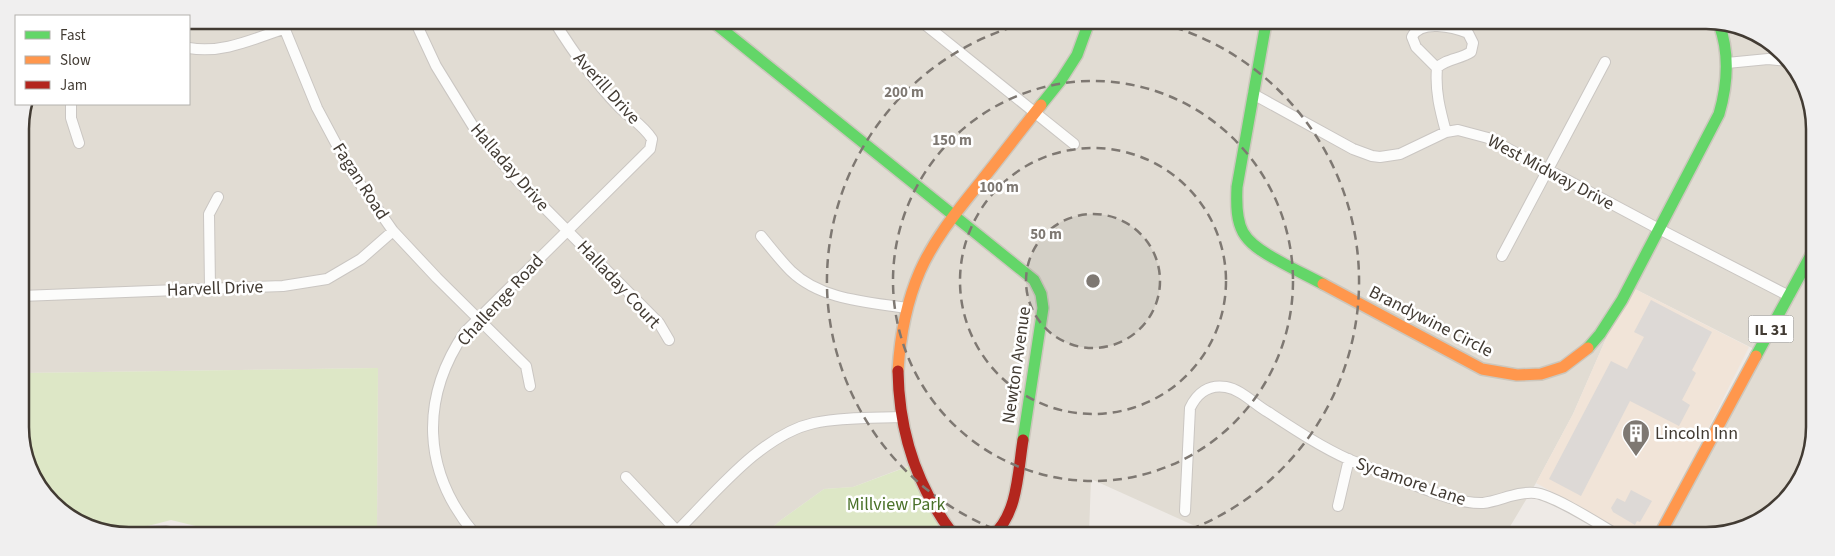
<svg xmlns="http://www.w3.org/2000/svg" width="1835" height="556" viewBox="0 0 1835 556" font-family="'Source Sans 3',sans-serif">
<rect width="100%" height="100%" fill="#eeeae6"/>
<path fill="#e1dcd3" d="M189,20L1734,24L1783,52L1813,108L1811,455L1778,509L1713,536H1666L1764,354L1629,286L1573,414L1536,483L1505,535H1215L1091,479L1089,534H949L911,465L853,487L824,489L781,520L765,534L377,533L378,368L22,373L20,122L24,104H189Z"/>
<path fill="#f1e4d8" d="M1629,286L1749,347L1654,536H1632L1536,483L1573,414Z"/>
<path fill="#dde7c6" d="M378,368L377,533H215L212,530L171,520L125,532H101L47,499L22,448V373Z
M912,465L949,534H765L781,520L824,489L853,487Z"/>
<path fill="#ddd9d6" d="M1651,300L1712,332L1692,370L1696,373L1682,400L1690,405L1679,426L1630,401L1581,496L1549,479L1611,361L1627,369L1644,337L1634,332Z
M1631,490L1652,501L1640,522L1637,521L1635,525L1613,512L1611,508L1617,498L1625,502Z"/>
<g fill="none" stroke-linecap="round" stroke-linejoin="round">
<g stroke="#cac6c2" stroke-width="12">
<path id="street" d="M281,20L317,108L349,168L393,231L437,278L526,366L530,386
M415,21L436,66L476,131L516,179L659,323L669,340
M922,22L1074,144
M189,48C222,54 253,39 283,29
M1727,63L1768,59L1788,61
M1437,68L1416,47L1412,37C1420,19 1454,27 1468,33L1473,43L1471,52C1461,59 1445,59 1437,68C1435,91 1440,110 1446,132
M1253,94L1353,149L1372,156L1380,157L1400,154L1446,132L1458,130L1488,138L1659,229L1789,296
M71,104V118L79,143
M761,236C771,248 780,260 791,271C821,300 868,302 907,308
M1502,256L1605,62
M210,288L209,214L218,197
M21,296L283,286L327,279L361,259L393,231
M626,477L677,531
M1338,506L1349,459
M1185,511L1190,408C1197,393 1209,384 1226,387C1242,390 1254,404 1268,412C1294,429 1321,447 1350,460C1365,466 1380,472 1396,478C1421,487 1456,504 1483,503C1500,501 1517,491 1535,493C1554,495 1600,525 1619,536
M145,532L166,531L175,533
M474,533C422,471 420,398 465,332L641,158L650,149L652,139C643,125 630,118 619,107C594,81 573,52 554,21
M674,534C713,496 760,435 814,423C842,417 873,418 902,417"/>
</g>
<g stroke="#ccc7bd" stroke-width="14">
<path id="fast" d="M712,21L1034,280L1041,294L1043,308L1023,440
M1266,23L1237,187C1235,229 1241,241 1279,261C1293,269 1308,276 1323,284
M1041,105L1061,80L1077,55L1089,22
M1588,348L1600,334L1622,300L1719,114C1728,83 1730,54 1719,24
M1756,356L1812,253"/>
</g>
<g stroke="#ccc7bd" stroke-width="14">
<path id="slow" d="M1323,284L1482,369L1517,375L1541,374L1563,367L1588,348
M898,371C900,337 906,303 920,271C935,237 959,209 982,180C1002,155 1021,130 1041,105
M1659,536L1756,356"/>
</g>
<g stroke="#ccc7bd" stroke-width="14">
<path id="jam" d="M898,371C899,431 917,487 953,534
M994,534C1018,513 1018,470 1023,440"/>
</g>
<use href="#street" stroke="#fcfcfb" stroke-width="10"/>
<use href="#fast" stroke="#63d668" stroke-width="11"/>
<use href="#slow" stroke="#ff974d" stroke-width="11"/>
<use href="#jam" stroke="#b3261e" stroke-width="11"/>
</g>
<circle cx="1093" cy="281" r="67" fill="#7e7872" fill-opacity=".12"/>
<g fill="none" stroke="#7e7872" stroke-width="2.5" stroke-dasharray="9 6">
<circle cx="1093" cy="281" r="67"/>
<circle cx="1093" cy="281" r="133"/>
<circle cx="1093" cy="281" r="200"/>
<path d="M1008 534A267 267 0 0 1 1026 23M1160 23A267 267 0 0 1 1178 534"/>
</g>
<defs>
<g id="building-pin" transform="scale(1.4375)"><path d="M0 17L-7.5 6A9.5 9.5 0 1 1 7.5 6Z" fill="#7e7872" stroke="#fff"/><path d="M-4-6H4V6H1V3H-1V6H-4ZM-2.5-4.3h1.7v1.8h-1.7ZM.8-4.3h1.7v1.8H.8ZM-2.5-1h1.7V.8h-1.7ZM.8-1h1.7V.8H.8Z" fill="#fff"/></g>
</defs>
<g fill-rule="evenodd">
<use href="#building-pin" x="1636" y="433"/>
</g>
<g text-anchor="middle" stroke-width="5" stroke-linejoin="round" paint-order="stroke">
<rect fill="#fff" stroke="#7b7670" stroke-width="1" x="1748.5" y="315.5" width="45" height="27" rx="4"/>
<g font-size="16" font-weight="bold" fill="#423b33">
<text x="1771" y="335">IL 31</text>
</g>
<g font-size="18" fill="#423b33" stroke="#fff">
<text transform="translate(607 88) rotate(48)" y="6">Averill Drive</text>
<text transform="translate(510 167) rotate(49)" y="6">Halladay Drive</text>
<text transform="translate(1551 172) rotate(28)" y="6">West Midway Drive</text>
<text transform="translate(361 181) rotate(57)" y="6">Fagan Road</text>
<text transform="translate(619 284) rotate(47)" y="6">Halladay Court</text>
<text transform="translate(215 288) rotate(-2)" y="6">Harvell Drive</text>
<text transform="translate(500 300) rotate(-47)" y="6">Challenge Road</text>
<text transform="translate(1431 321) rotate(27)" y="6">Brandywine Circle</text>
<text transform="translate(1016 365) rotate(-82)" y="6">Newton Avenue</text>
<text transform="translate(1411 481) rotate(19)" y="6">Sycamore Lane</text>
</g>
<g font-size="18" fill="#423b33" stroke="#fff" text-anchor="start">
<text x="1655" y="439">Lincoln Inn</text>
</g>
<g font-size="18" fill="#4a7129" stroke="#fff">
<text x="896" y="510">Millview Park</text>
</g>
</g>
<path d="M0 0H1835V556H0ZM129 29H1706A100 100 0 0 1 1806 129V427A100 100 0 0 1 1706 527H129A100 100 0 0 1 29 427V129A100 100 0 0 1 129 29Z" fill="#f0efef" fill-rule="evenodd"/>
<path fill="none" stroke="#423b33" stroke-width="2.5" d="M129 29H1706A100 100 0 0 1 1806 129V427A100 100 0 0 1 1706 527H129A100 100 0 0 1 29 427V129A100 100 0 0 1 129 29Z"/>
<circle cx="1093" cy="281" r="8" fill="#7e7872" stroke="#fff" stroke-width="2.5"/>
<g font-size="15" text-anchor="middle" font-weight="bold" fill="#7e7872" stroke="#fff" stroke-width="5" stroke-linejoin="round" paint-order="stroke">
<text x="904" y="97">200 m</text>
<text x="952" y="145">150 m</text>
<text x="999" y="192">100 m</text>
<text x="1046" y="239">50 m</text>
</g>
<rect x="15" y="15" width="175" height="90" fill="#ffffff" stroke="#b3b1ad"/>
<rect x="25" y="31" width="25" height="8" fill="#63d668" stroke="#b3b1ad"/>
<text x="60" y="40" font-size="15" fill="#423b33">Fast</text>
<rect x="25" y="56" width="25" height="8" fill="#ff974d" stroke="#b3b1ad"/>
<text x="60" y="65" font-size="15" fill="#423b33">Slow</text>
<rect x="25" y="81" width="25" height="8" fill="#b3261e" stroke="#b3b1ad"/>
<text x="60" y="90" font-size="15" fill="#423b33">Jam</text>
</svg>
